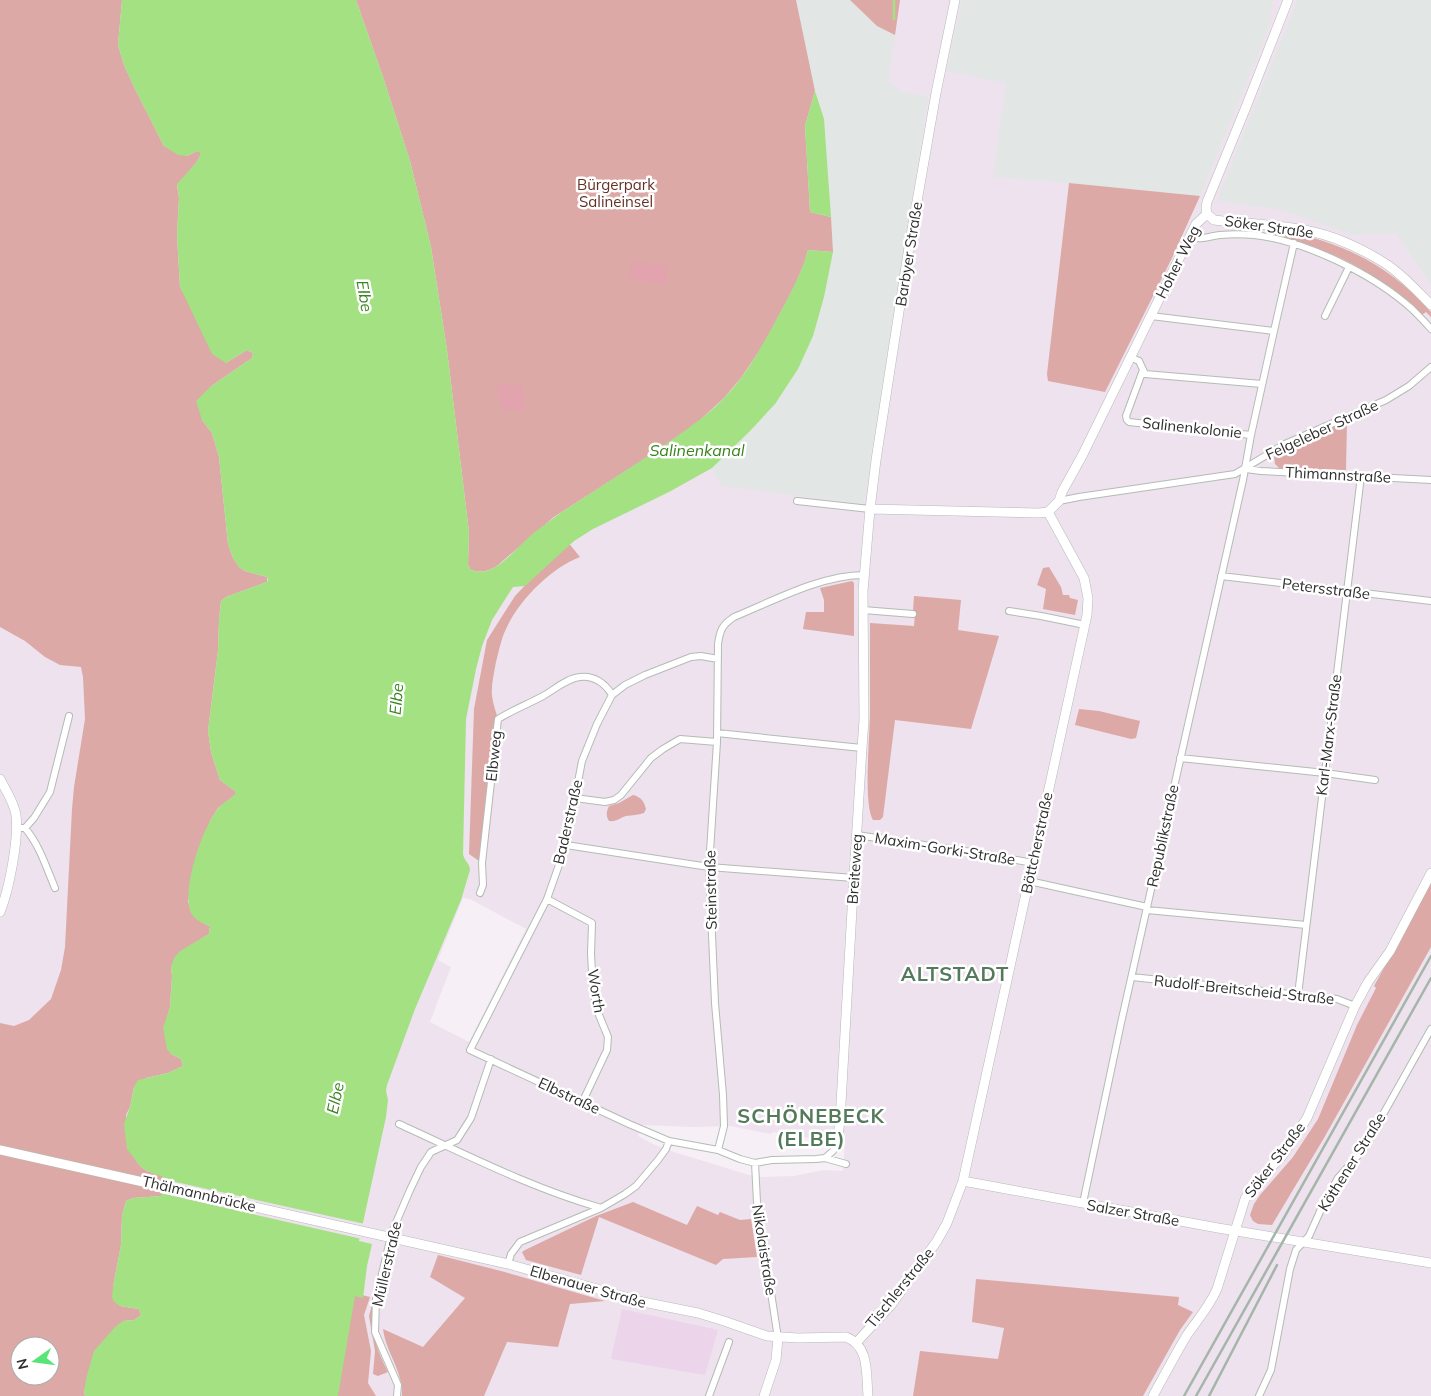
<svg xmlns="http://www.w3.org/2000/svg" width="1431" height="1396" viewBox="0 0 1431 1396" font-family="Mulish,sans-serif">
<rect width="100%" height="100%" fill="#ede2ed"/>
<path fill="#e2e7e5" d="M796,0H850L877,26L895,35L888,81L901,92L928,96L864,504L722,486L712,468L750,431L775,404L798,369L813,336L824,297L833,252L824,119L815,91Z
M962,0H1273L1269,27L1200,196L1069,183L993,177L1006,83L947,71Z
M1298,0H1431V284L1396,233L1354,235L1282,210L1219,201V195Z"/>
<path fill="#ecd4ea" d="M622,1309L718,1330L705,1375L611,1359Z"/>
<path fill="#dca9a6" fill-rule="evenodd" d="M0,0H122L118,45L124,65L135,89L164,146L187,156L195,152H200L201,154L196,163L177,185L179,198L177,235L180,287L226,363L247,350L253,353L252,358L210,387L202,420L212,433L219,457L228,544L233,558L239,567L245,571L267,577V582L226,597L221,601L219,620L218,651L208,731L211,752L220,780L235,791V795L218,808L210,821L188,901C192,916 195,920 210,926L209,934L180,952L171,967L172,976L170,1007L164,1028L171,1054L181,1059L183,1066L168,1073L146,1078L134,1087L130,1107L126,1115L135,1159L140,1166L147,1171L166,1177L162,1196L133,1198L126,1201L122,1216L121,1245L113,1287L120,1306L139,1309L141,1315L134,1320L123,1321L84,1391L85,1396H0V1023L14,1026L29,1020L51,999L61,970L65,947L72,809L74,787L85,719L83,677L81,667L60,665L45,657L25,641L0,627ZM20,1346H50V1376H20Z
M356,0H796L815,91L805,126L810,212L831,217L833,252L808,250L804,264L795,285L764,344L741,378L724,398L700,420L666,445L554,517L498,565C490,571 479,574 470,569L468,564L469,532L447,350L431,247L410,161L383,77Z
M850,0H900L895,35L877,26Z
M1069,183L1200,196L1172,258L1105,392L1048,381L1047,374Z
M1285,231C1346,244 1389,265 1431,312V317L1426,312L1422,315C1407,303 1393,290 1377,279C1344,256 1306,243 1268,233Z
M1347,421L1346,470L1279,468L1275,464L1274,457L1279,451Z
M567,541L580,557C551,568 519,600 506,629C501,639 499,651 496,662C494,673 491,685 492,696C493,704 496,712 498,719L482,863L469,854L474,709L487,640L515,596Z
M1049,567L1061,587L1063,595H1069L1070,598L1078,600L1075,615L1043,609L1046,589L1037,585L1043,568Z
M852,581L854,583V636L803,629L806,612H824V600L820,588Z
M914,596L961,600L958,630L999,636L971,729L895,720L883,817L880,820H873C863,804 870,735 870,712C870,683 870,653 870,623L914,626L915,613L913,611Z
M1079,709L1099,711L1140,721L1136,738L1131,739L1075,725Z
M633,795C641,797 644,801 646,809L644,813C638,815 632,815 626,816C619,818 617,822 609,821C606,816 606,812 609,806L619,803Z
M1431,883V947L1324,1138L1272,1225L1258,1224L1253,1221L1250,1215L1254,1204L1260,1195L1293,1157L1318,1119L1357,1025L1376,988L1374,986Z
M633,1202L687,1225L697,1206L718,1215L720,1212L740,1220L751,1219L757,1257L723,1259L716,1265L599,1217L581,1275L526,1260L522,1252L525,1250L596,1216Z
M438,1255L501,1271L605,1301L570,1304L558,1347L507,1342L484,1396H402C402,1391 402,1385 400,1379C396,1362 385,1347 383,1329L423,1347L465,1298L430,1277Z
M976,1279L1179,1297L1178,1305L1193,1312L1180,1330L1143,1396H913L920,1351L998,1359L1004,1328L972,1322Z
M354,1293L370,1297L364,1315L371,1351L368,1383L376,1396H337Z
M373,1301C369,1327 376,1349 388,1372L378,1376L373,1374L375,1351L369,1316Z"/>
<path fill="#e2a3af" d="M632,260L668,267L665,285L629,278Z
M497,385H521L526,410H502Z"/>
<path fill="#f6f0f6" d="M463,898L470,899L526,929L469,1042L430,1022L451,967L438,960Z
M643,1125L692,1127L730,1126L771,1134L773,1132L798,1137L845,1140L843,1171L824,1170L794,1176L763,1177L749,1175L674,1152L655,1145L638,1136Z"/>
<path fill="#a3e183" d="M122,0H356L383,77L410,161L431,247L447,350L469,532L468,564L470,569C491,581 515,550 529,537C535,531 543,526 550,521C561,512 573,505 585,497C617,476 651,455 683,432C697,422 712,411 724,398C748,374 764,342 780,313C791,292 802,273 808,250L833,252L824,297L813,336L798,369L775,404L750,431L712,468L669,492L593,529L574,541L525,586L513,587L511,590L492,620L482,646L476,669L466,719L463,854C464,861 469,862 470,870L461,900L415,1009L387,1085L386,1091L388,1100L386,1117L359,1241L372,1244L367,1266L363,1298L355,1296L338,1396H85L84,1391L87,1375L94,1351L116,1326L123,1321L134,1320L141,1315L139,1309L120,1306L114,1302L112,1297L113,1287L121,1245L122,1216L126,1201L133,1198L161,1196L166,1178L147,1171L140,1166L127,1149L124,1124L130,1107L134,1087L138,1080L168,1073L183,1066L181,1059L171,1054L167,1049L163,1028L170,1007L172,976L171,967L174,958L180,951L209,934L210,926C202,923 195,920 191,913C181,890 202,829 217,810C222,803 229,800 235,795V791L220,780L211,752L208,731L218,651L219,620L221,601L226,597L267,582L268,580L267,577L245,571L239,567L233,558L228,544L219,457L212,433L202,420L196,401L210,387L252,358L253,353L247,350L226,363L212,354L180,287L177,235L179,198L177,184L196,163L201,154L199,152H195L187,156L178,155L164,146L135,89L124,65L118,45Z
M815,91L824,119L831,217L810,212L805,126Z"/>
<path fill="#ede2ed" d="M162,1179L365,1224L362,1239L160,1193L163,1179Z"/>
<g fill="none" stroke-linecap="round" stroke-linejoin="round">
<path stroke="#a3e183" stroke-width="2.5" d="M894,19V0"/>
<g stroke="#b3bcb4" stroke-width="8">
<path id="street" d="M1190,236C1199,241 1210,236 1220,235C1231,234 1243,234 1254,235C1306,241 1373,274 1412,309C1419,316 1425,322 1431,329
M1151,316L1274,331
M1325,316L1349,267
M1130,357L1139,361L1145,374L1262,384
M1143,370L1126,416L1127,420L1129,422L1251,435
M1246,469L1261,471L1431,480
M797,501L870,509
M1059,501L1079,497L1235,474L1285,444L1386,400L1409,386L1431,367
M1221,576L1431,601
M863,610L913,614
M1009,611L1041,616L1085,625
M718,659L701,656L691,657L645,675L625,685L612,695L597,724L582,761L566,845L547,899L470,1050L629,1124L669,1141L718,1150L740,1159L755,1163L772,1160L816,1159L825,1158L833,1151L837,1143
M717,733L862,748
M1180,758L1325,773L1375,780
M575,798L605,802L614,800L621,795L651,758L663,749L680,739L717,742
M17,828H25L34,818L50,792L69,716
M25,828C40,846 46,867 55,888
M857,835L978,853L1033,863
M566,845L709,867L854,878
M1029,881L1147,907
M480,893L483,885L482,863L498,719C513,710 528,704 543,696C554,690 567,678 580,677C594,675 606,684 612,695
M547,899L592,923L591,954L593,990L599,1015L608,1037L607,1050L582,1103
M1147,910L1306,925
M1132,977L1337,999L1355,1006
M1298,995L1361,476
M399,1124C465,1154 531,1188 601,1208
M718,1150L724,1126L723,1095L715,1003L709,867L717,742L718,644C720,630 722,625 734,617C773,601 821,575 864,575
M825,1158L846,1164
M755,1163L757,1202L778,1338
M1083,1203L1121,1023L1243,480L1251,435L1274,331L1294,243
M508,1264L511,1254L520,1242L601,1208L625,1194L636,1186L658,1160L666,1149L669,1141
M397,1396L398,1385L375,1332L376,1299L392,1232L410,1190L421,1167L431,1152L457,1140L471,1118L491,1059
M709,1396L729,1342
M1259,1396L1271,1370L1290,1269L1296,1250L1309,1236L1322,1207L1338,1178L1363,1150L1431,1029"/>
</g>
<g stroke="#b3bcb4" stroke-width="10">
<path id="secondary" d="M1207,214L1214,220C1245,224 1278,224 1309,231C1334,236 1360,248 1383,262C1401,273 1416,290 1431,305
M1207,214L1206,208L1207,202L1246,107L1288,0
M870,509L1039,513L1048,512
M1048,512L1059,501L1062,492L1082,456L1196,224L1207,214
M0,779C6,791 14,802 16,815C19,839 9,890 0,912
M837,1143L840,1121L853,892L862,748L864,720L863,591L870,509L876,460L909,247L936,93L955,0
M963,1181L1218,1228L1431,1263
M397,1239L508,1264L643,1302L698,1313L724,1321L767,1336L798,1338L846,1337C870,1346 866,1375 868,1396
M856,1343L891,1305L937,1241L947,1223L963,1181L1087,615L1088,598L1084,578L1048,512
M764,1396L776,1360L778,1338
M1153,1396C1164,1376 1175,1355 1187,1335C1198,1319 1209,1307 1217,1289L1245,1199L1252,1188L1282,1156L1307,1118L1355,1006L1368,982L1390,951L1431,873"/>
</g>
<use href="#street" stroke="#fff" stroke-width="6"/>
<use href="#secondary" stroke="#fff" stroke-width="9"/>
<path stroke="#a5b5a9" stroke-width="2.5" d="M1184,1396L1431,956
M1196,1396L1431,978
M1209,1396L1277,1265"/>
<g stroke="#b3bcb4" stroke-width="10" stroke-linecap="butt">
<path id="secondary-bridge" d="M0,1150L397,1239"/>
</g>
<use href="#secondary-bridge" stroke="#fff" stroke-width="9"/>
</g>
<g text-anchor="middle" stroke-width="5" stroke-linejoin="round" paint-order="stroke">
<g font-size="15" fill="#643125" stroke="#fff">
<text x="616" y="190">Bürgerpark<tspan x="616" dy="17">Salineinsel</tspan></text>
</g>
<g font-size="15" fill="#2e2e2e" stroke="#fff">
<text transform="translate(1269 227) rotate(8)" y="5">Söker Straße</text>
<text transform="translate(909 254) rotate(-81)" y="5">Barbyer Straße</text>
<text transform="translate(1178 262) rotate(-63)" y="5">Hoher Weg</text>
<text transform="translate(1192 428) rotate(6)" y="5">Salinenkolonie</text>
<text transform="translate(1322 430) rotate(-25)" y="5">Felgeleber Straße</text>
<text transform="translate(1338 475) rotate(3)" y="5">Thimannstraße</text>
<text transform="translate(1326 589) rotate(7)" y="5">Petersstraße</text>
<text transform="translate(1329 735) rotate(-83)" y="5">Karl-Marx-Straße</text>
<text transform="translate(494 756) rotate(-84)" y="5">Elbweg</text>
<text transform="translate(568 822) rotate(-77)" y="5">Baderstraße</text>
<text transform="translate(1163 836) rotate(-78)" y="5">Republikstraße</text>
<text transform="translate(1037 843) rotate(-78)" y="5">Böttcherstraße</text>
<text transform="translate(945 849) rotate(9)" y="5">Maxim-Gorki-Straße</text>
<text transform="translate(855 869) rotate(-86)" y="5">Breiteweg</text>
<text transform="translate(711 890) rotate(-91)" y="5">Steinstraße</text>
<text transform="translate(1244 990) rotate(6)" y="5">Rudolf-Breitscheid-Straße</text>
<text transform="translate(596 991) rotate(81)" y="5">Worth</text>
<text transform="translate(569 1096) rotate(25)" y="5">Elbstraße</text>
<text transform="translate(1275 1160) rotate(-53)" y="5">Söker Straße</text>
<text transform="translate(1352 1162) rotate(-58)" y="5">Köthener Straße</text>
<text transform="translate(199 1194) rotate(13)" y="5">Thälmannbrücke</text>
<text transform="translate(1133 1213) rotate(10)" y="5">Salzer Straße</text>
<text transform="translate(764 1250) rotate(81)" y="5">Nikolaistraße</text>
<text transform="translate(387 1264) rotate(-77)" y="5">Müllerstraße</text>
<text transform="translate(588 1287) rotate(16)" y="5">Elbenauer Straße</text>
<text transform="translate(900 1288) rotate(-51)" y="5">Tischlerstraße</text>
</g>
<g font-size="16" font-style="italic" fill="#38841e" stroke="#fff">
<text transform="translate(365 296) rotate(81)" y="6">Elbe</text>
<text x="697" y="456">Salinenkanal</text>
<text transform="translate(396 699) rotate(-85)" y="6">Elbe</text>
<text transform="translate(335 1098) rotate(-78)" y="6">Elbe</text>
</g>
<g font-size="20" font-weight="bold" letter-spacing="1" fill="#537a5b" stroke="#fff">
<text x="955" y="981">ALTSTADT</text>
<text x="811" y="1123">SCHÖNEBECK<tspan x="811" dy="23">(ELBE)</tspan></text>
</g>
</g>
<g transform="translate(35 1361) rotate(256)"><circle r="24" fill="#ffffff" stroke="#ababab"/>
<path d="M0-4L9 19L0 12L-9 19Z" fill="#58e575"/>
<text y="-8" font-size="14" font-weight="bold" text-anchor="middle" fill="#2e2e2e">N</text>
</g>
</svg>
